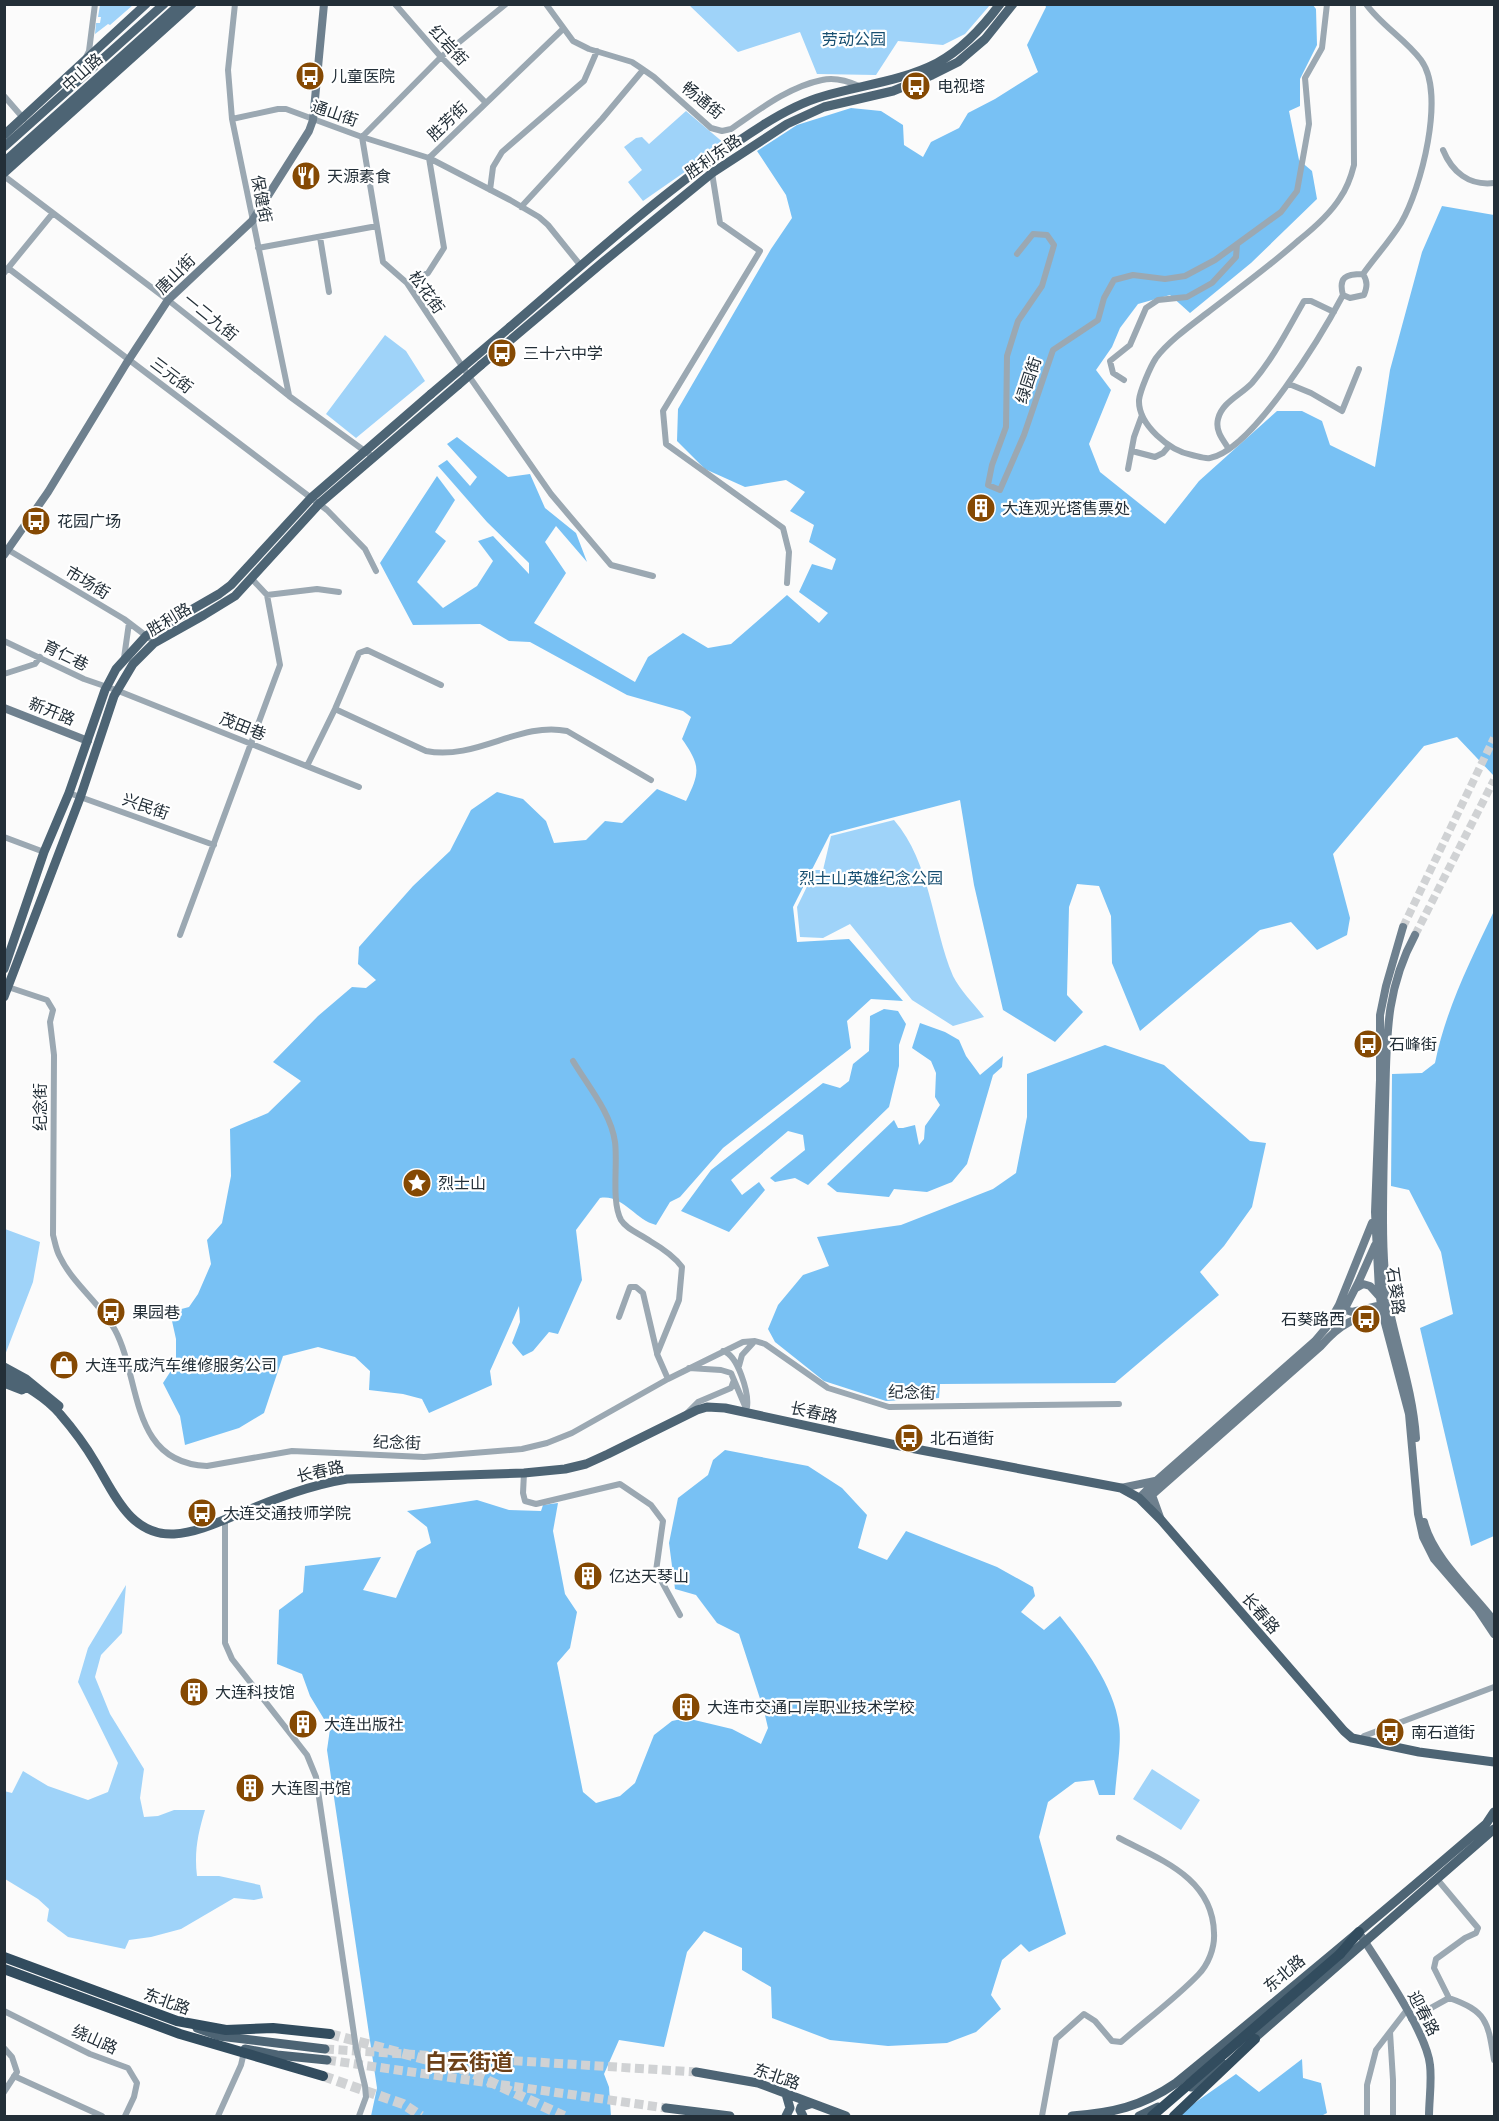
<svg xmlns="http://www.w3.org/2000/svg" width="1499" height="2121" viewBox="0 0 1499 2121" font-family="'Source Sans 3','Noto Sans SC',sans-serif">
<rect width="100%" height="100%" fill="#fbfbfb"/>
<path fill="#9fd3f9" d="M100,5V4L133,5L110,25L108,24L95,34L96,23H100L101,17H98Z
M689,5H990L965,34L943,45L898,41L876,75L817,74L800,32L738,52Z
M686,111L725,144L643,201L628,182L642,170L624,147L636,138L642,137L649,144Z
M385,335L406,351L425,381L356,438L326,414Z
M894,820C931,863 932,926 953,976C960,990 974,1004 984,1017L953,1026L912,1000L850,924L823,938L800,937L797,907L815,870H823L831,836Z
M5,1229L40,1242L33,1282L5,1355Z
M126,1585L122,1633L101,1655L95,1677L110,1714L144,1769L140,1798L144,1817L158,1816L174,1810H205C198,1833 194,1852 197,1876H219L260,1885L263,1898L254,1900L234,1898L181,1929L151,1937L129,1940L125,1949L68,1937L47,1921L49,1909L38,1899L5,1879L4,1791L12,1793L23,1771L48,1786L88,1800L108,1792L118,1763L78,1682L88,1648Z
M1152,1769L1200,1800L1181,1830L1133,1799Z"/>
<path fill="#78c1f4" d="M1045,5H1313L1316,9L1317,45L1300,79V106L1289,111L1299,160L1312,171L1317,199L1251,263L1190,313L1170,295L1138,304L1120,328L1112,347L1096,370L1111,390L1089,444L1100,472L1165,524L1199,481L1277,411H1302L1322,421L1330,445L1375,467L1390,370L1422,252L1442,206L1494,215V776L1457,737L1424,746L1333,854L1350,918L1347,935L1317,950L1291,922L1260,930L1140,1031L1112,963L1111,916L1099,886L1077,884L1069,907L1067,995L1083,1012L1055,1042L1003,1010L974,885L960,800L830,834L793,907L797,942L849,939L903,1001L871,999L847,1021L851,1048L723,1148L680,1197L670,1202L656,1225C635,1220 623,1194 600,1198L576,1230L582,1280L558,1334L549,1332L533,1351L523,1356L512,1343L520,1322L519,1306L490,1371L492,1385L429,1413L422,1399L403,1394L369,1390L370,1371L355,1357L318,1347L283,1356L264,1413L239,1428L185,1445L180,1416L163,1383L176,1363V1339L170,1312L189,1307L198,1294L211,1264L207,1240L222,1223L231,1176L230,1129L268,1113L301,1081L273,1062L318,1016L352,987L366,988L376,980L358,964L359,947L413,886L450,851L471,810L497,792L523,799L546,821L554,843L586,840L605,821L622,823L657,789L686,801C700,772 701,766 682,739L691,717L683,711L627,695L530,642L509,641L480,624L413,625L380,563L437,476L455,500L435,532L446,541L417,582L443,608L477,586L493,561L478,541L493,536L529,574V563L487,522L438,466L447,460L470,486L477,477L447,444L457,437L508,477L530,474L545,508L576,533L587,562L556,526L545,542L566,573L534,623L635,682L648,657L683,633L708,648L731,644L787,595L819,623L828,613L799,592L812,564L832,570L836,559L809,542L814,525L790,511L805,492L786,480L745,487L705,469L677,441L678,409L771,249L792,218L786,195L757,151L797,125L851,108L881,111L903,125L904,145L923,157L931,142L959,128L968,113L995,99L1038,72L1027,45L1046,7Z
M1494,911V1536L1471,1546L1420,1328L1453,1314L1441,1252L1409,1190L1391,1186L1392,1074L1422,1073L1435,1063C1446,1008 1471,960 1494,911Z
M884,1009L898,1011L906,1024L899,1045V1066L889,1107L808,1185L795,1178L775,1182L770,1178L805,1150L803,1135L788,1131L731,1180L742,1195L759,1182L765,1190L729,1232L681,1211L711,1170L823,1083L840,1088L849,1081L853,1064L869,1051L870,1016Z
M920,1023L945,1032L959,1040L966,1056L980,1075L1003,1056L1002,1067L993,1075L967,1164L952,1182L927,1192L894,1189L889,1197L837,1192L827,1184L894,1120L898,1128H903L915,1125L919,1145L924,1139L925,1126L940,1105L935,1097L936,1073L931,1061L912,1048Z
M1105,1045L1164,1065L1250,1141L1266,1143L1252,1207L1224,1246L1200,1272L1219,1295L1115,1383L940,1384L939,1398L886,1401L824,1381L775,1342L768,1329L778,1305L803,1275L829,1266L817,1237L901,1225L993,1189L1016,1173L1027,1117V1074Z
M725,1450L808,1466L842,1488L867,1515L858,1548L887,1560L906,1531L997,1567L1033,1587L1035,1596L1021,1612L1044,1630L1060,1616C1084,1646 1114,1686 1119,1725C1122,1742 1116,1776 1115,1795H1099L1094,1780L1075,1782L1048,1802L1039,1837L1066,1934L1029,1952L1021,1944L1002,1960L991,1995L1001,2009L976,2032L947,2043L888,2046L830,2040L772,2018L771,1987L742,1970V1948L704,1931L687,1952L664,2047L619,2040L604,2074L609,2087L611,2116H371L377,2088L327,1750L330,1729L310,1696L302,1674L277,1664L279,1610L303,1592L305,1566L381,1557L363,1590L396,1598L417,1551L431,1543L427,1527L407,1511L477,1500L509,1510L541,1511L543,1505L558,1503L553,1531L565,1594L577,1612L570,1648L557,1663L583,1792L596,1803L620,1796L635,1783L654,1735L672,1721L686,1718L732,1729L761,1744L768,1728L764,1711L739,1634L717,1623L696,1595L675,1589L669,1543L678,1498L708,1475L713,1460Z
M1302,2059L1303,2078L1321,2083L1327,2113L1321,2116H1165L1186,2109L1236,2074L1259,2092Z"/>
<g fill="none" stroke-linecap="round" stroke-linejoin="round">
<path stroke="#d0d2d4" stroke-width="8" stroke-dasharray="8 4" stroke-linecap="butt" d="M1403,927L1494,738
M1415,935L1494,780"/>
<path stroke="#d0d2d4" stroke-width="9" stroke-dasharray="9 4.5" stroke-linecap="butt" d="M325,2049L696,2072
M327,2060L666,2108"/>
<path stroke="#d0d2d4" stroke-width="10" stroke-dasharray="10 5" stroke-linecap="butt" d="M330,2034L465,2070L564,2116
M323,2076L403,2104L421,2116"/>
<path stroke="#9ba8b2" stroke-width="6" d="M235,4L228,70L232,119L289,395
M395,4L441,57L486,103
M506,4L441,57L362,137L383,262L407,283L464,369L551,494L611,565L653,576
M546,4L573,41L589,49L632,62L641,68L654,77L711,128L722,131L731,129C759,110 788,87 822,80C835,77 848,81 859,86
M86,57L89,51L95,4
M4,96L24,119
M232,119L278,109H286L362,137L429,158L510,200L539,217L548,225L581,266
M1443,150C1452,172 1469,186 1494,183
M712,173L720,223L760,251L663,411L666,444L783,528L789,552L787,583
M4,176L168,300L289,396L373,457
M490,190L493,167L502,152L584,81L597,51
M521,207L602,119L643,70
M320,237L329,292
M258,248L377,226
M1017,254L1033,234L1047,235L1054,245L1042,286L1018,321L1007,356L1006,427L992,465L988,485L1000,490L1024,435L1053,350L1098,320L1104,298L1114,280L1133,275L1165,279L1185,276L1215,260L1281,212L1297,191L1309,124L1305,78L1322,48L1327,4
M8,268L327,510L365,549L376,571
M4,273L53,213
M1363,274C1375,257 1390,241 1401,223C1421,189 1446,94 1421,60C1405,39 1381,25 1366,4
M407,283L428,273L444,248L429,158L563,29
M1343,295L1350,298L1364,295C1367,287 1368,282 1363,274C1346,274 1338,277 1343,295C1323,333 1253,450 1210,458C1205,459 1197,456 1192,455C1170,451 1138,425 1139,400C1140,391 1150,367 1156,358C1169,341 1190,326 1207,313C1238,289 1270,266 1299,240C1314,228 1330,214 1340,198C1347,188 1351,177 1354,165L1353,4
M1124,380L1113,373L1110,361L1130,345L1146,308L1158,300L1187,297L1212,283L1236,257L1237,244
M1289,384L1311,393L1342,411L1359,369
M1229,449C1223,440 1215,431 1218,419C1222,402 1241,395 1252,383C1273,359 1288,329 1304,301H1311L1334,312
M1132,451L1155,457L1163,453L1169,446
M1128,469L1134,437L1142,415
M5,548L124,619L149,638
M267,595L317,589L339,592
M4,641L84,679L116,690L359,787
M124,658L129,623
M4,674L35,664L40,657
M335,709L426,751C476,761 520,721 567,731L651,780
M307,766L335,709L359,653L367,650L441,685
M69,793L214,845
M4,837L44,852
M180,935L280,665L267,595L251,578
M5,986L47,1000L53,1010L50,1022L54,1055L53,1235C55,1242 56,1250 60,1257C73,1284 100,1303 115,1330C141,1378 129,1463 207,1466L292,1451L424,1457L522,1449L547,1443L572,1433L668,1379L743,1342L755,1341L765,1344L828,1388L889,1407L1119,1404
M573,1061C588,1086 611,1113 615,1142C618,1164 611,1201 621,1220C627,1230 641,1234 650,1241C662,1248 674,1256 682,1267L679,1300L657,1354L668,1379
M619,1317L630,1287H636L643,1293L657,1353
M723,1351C738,1355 749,1393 747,1407
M739,1366L742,1355L753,1343
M689,1368L721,1370L731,1373L748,1413
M686,1414L698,1402L731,1388L734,1380
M524,1473L523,1493L525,1501L536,1504L620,1484L651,1505L663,1521L656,1571L680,1615
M225,1519V1643L232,1659L307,1755L316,1777L356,2048L365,2086L366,2097L359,2116
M1364,1736L1494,1687
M1437,1879L1478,1928L1476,1933L1465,1938L1436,1959L1434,1968L1449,1998C1487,2011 1488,2022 1494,2060
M4,2011L90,2054L128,2068L137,2083L134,2097L125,2116
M1411,2019L1449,1998
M1390,2032L1393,2080V2116
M4,2048L12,2057L17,2072L4,2092
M14,2076L102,2116
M218,2116L241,2065L244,2052
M1042,2116L1056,2039L1084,2014L1095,2021L1112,2041L1121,2042C1145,2021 1176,1998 1198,1975C1208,1965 1215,1948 1214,1933C1213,1878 1161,1860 1119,1838
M1367,2116V2085L1376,2050L1406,2011"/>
<path stroke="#6e808e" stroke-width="8" d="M4,555L48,492L126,364L168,300L252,221L309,131L313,120L324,4
M4,708L88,741
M1403,927L1386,986L1380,1015V1080L1375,1212L1379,1291L1382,1312L1409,1414L1418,1514L1423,1537L1434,1559L1478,1610L1494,1634
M1415,935C1384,992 1387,1042 1385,1105C1384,1143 1383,1181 1383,1220C1383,1250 1384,1282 1390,1312C1399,1354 1413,1394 1416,1438
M1356,1288L1363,1284L1370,1286L1379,1296
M1346,1308V1310L1352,1312L1386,1304
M1335,1328L1359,1281L1375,1245
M1121,1488L1155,1481
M1152,1495L1161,1520
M1139,1498L1156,1481L1315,1341L1326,1328L1339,1305L1372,1223
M1145,1504L1152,1495L1321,1346C1342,1321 1356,1318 1387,1310
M1424,1522C1433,1558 1472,1592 1494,1621
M1362,1937C1380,1966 1427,2033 1430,2065C1432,2082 1429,2100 1429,2116"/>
<path stroke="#4d6474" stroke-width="9" d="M4,135L146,4
M4,147L164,4
M4,162L180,4
M4,173L192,4
M510,327C592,257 671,183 763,125C782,113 802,102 824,96C862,85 902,81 937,63C963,49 983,27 1000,4
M481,365L603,262L712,173L787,124L824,107L893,91L932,75L958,62L985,39L1013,4
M4,969L44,852L69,793L105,690L116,669L146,636L219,594L231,585L311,498L431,394
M4,997L80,798L114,696L133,664L154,643L204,615L235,596L319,504L458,385
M4,1367L26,1379L59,1406
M4,1375C24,1385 46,1397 60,1414C73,1429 85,1445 95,1462C114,1493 130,1536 174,1534C197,1533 221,1521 243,1512C277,1498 311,1485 347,1479L524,1473L565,1469L586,1464L608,1454L697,1410L707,1407L725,1408L905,1447L1121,1488L1139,1498L1161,1520L1344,1731L1352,1738L1419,1752L1494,1762
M4,1383L22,1390
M197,2028L219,2036L325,2049
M1250,2042L1494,1829
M245,2049L277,2055L327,2060
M696,2072L758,2083L846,2116
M1191,2087L1223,2064
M666,2108L730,2116
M786,2116L790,2108L786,2094
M803,2116L800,2110L801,2107L810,2104
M1072,2116C1112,2113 1141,2107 1176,2083C1280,1998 1384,1912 1486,1824L1494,1812
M1139,2116L1158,2107"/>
<path stroke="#324c5e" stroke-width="10" d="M1340,1954L1359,1932
M4,1957L177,2021L226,2030L273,2028L330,2034
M4,1969L180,2034L323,2076
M1174,2116L1255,2039"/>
<path stroke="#4d6474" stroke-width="9" d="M458,385L481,365
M431,394L510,327"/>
<path stroke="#324c5e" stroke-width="10" d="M1152,2116L1340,1954"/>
</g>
<defs>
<g id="bus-disc" transform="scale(1.5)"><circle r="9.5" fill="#854903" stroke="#fff"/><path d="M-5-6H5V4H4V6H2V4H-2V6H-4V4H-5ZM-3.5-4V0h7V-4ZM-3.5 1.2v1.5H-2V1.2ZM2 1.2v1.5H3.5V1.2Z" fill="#fff"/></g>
<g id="restaurant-disc" transform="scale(1.5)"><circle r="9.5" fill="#854903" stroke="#fff"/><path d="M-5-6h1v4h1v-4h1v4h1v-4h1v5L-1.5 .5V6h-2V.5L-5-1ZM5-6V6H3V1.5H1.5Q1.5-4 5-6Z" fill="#fff"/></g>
<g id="building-disc" transform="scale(1.5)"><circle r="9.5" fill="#854903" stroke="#fff"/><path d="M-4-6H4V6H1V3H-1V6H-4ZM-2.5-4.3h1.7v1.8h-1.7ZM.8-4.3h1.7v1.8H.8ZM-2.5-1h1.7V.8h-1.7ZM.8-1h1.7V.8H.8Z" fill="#fff"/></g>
<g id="sight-disc" transform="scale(1.5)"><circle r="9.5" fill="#854903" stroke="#fff"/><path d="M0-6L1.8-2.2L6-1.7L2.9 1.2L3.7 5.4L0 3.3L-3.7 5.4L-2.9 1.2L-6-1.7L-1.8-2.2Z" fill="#fff"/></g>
<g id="shop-disc" transform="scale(1.5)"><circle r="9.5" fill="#854903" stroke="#fff"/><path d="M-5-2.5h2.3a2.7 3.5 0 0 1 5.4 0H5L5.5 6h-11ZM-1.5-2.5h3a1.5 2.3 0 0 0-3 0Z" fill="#fff"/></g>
</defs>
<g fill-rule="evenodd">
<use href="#bus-disc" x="310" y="76"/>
<use href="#bus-disc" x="916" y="86"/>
<use href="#restaurant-disc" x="306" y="176"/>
<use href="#bus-disc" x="502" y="353"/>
<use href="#building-disc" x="981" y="508"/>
<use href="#bus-disc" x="36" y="521"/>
<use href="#bus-disc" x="1368" y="1044"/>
<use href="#sight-disc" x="417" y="1183"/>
<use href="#bus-disc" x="111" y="1312"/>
<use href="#bus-disc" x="1366" y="1319"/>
<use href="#shop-disc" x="64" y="1365"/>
<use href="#bus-disc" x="909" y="1438"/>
<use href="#bus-disc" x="202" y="1513"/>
<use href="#building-disc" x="588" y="1576"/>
<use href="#building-disc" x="194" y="1692"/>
<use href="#building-disc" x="686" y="1707"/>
<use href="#building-disc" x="303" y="1724"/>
<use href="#bus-disc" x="1390" y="1732"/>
<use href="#building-disc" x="250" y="1788"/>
</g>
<g text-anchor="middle" stroke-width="4.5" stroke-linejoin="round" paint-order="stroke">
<g font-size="16" fill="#174f71" stroke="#fff">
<text x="854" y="45">劳动公园</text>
<text x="871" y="884">烈士山英雄纪念公园</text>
</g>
<g font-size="16" fill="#232f38" stroke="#fff">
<text transform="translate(449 45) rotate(47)" y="6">红岩街</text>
<text transform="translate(82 72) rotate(-42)" y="6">中山路</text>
<text transform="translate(703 100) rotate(39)" y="6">畅通街</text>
<text transform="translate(335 113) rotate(19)" y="6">通山街</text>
<text transform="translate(447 121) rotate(-44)" y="6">胜芳街</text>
<text transform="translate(713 156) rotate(-35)" y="6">胜利东路</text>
<text transform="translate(262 199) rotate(79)" y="6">保健街</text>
<text transform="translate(175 274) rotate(-45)" y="6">唐山街</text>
<text transform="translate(427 292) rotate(54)" y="6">松花街</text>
<text transform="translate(211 317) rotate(39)" y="6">一二九街</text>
<text transform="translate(172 375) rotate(37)" y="6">三元街</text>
<text transform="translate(1028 380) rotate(-72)" y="6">绿园街</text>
<text transform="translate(88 582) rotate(31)" y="6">市场街</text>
<text transform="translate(169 619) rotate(-31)" y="6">胜利路</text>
<text transform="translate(66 655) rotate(26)" y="6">育仁巷</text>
<text transform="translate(52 711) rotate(22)" y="6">新开路</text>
<text transform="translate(243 726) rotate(22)" y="6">茂田巷</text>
<text transform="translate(146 806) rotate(19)" y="6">兴民街</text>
<text transform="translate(40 1107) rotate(-90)" y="6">纪念街</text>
<text transform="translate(1396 1291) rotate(82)" y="6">石葵路</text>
<text transform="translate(912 1392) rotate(2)" y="6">纪念街</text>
<text transform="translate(814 1412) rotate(12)" y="6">长春路</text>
<text transform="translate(397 1442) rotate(2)" y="6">纪念街</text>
<text transform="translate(320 1471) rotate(-13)" y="6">长春路</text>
<text transform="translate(1261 1613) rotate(49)" y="6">长春路</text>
<text transform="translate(1284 1973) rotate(-40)" y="6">东北路</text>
<text transform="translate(167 2001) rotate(20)" y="6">东北路</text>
<text transform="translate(1424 2013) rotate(62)" y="6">迎春路</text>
<text transform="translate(95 2039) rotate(24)" y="6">绕山路</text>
<text transform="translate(777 2076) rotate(19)" y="6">东北路</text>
</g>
<g font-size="16" fill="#232f38" stroke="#fff" text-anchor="start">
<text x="331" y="82">儿童医院</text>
<text x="937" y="92">电视塔</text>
<text x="327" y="182">天源素食</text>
<text x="523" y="359">三十六中学</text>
<text x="1002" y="514">大连观光塔售票处</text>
<text x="57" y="527">花园广场</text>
<text x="1389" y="1050">石峰街</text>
<text x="438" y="1189">烈士山</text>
<text x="132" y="1318">果园巷</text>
<text x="1345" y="1325" text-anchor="end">石葵路西</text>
<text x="85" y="1371">大连平成汽车维修服务公司</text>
<text x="930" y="1444">北石道街</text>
<text x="223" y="1519">大连交通技师学院</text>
<text x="609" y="1582">亿达天琴山</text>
<text x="215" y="1698">大连科技馆</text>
<text x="707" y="1713">大连市交通口岸职业技术学校</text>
<text x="324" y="1730">大连出版社</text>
<text x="1411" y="1738">南石道街</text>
<text x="271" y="1794">大连图书馆</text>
</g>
<g font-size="22" font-weight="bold" fill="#6c4119" stroke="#fff">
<text x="469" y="2070">白云街道</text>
</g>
</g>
<rect width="1499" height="2121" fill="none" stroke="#232f38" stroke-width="12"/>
</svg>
